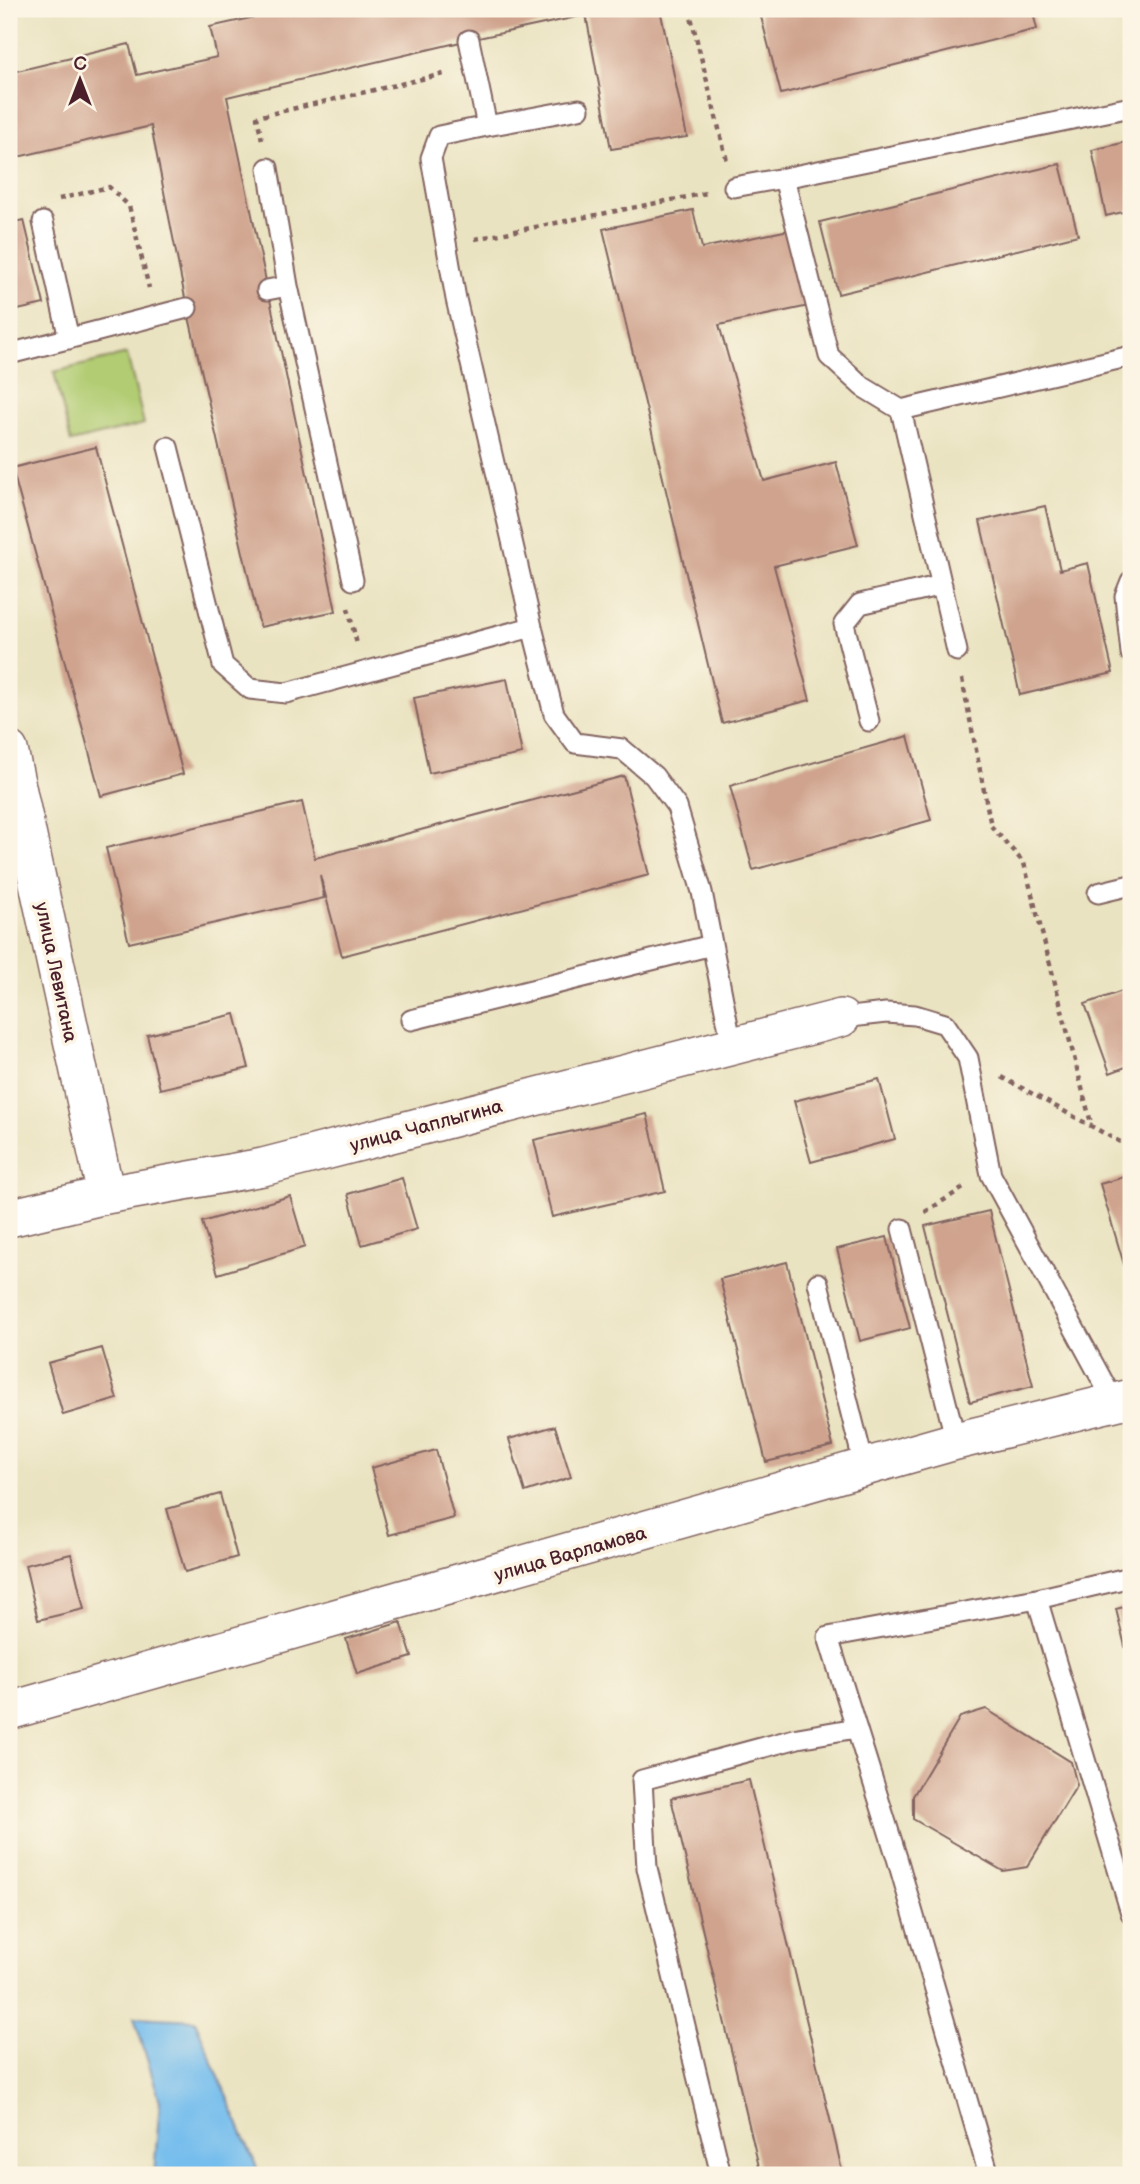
<svg xmlns="http://www.w3.org/2000/svg" width="1140" height="2184" viewBox="0 0 1140 2184" font-family="'Balsamiq Sans',sans-serif">
<rect width="100%" height="100%" fill="#fcf5e5"/>
<filter id="ink" filterUnits="userSpaceOnUse"><feTurbulence type="fractalNoise" baseFrequency=".0143" numOctaves="2"/><feDisplacementMap in="SourceGraphic" scale="14" xChannelSelector="R" yChannelSelector="G"/><feConvolveMatrix kernelMatrix="1 2 1 2 8 2 1 2 1" color-interpolation-filters="sRGB"/></filter>
<filter id="wash" filterUnits="userSpaceOnUse"><feTurbulence type="fractalNoise" baseFrequency=".00686" numOctaves="4" result="noise"/><feDisplacementMap in="SourceGraphic" scale="28" xChannelSelector="R" yChannelSelector="G"/><feGaussianBlur stdDeviation="1.57" result="paint"/><feColorMatrix in="noise" values="0 0 0 0 0 0 0 0 0 0 0 0 0 0 0 0 0 1.4 0 .05"/><feComposite in="paint" operator="in"/></filter>
<g filter="url(#wash)">
<rect width="100%" height="100%" fill="#eae3c1"/>
<path fill="#b1cc72" stroke="#7e764e" stroke-width="2" d="M127,354L144,424L71,442L54,372Z"/>
<path fill="#75bded" stroke="#606e8c" stroke-width="2" d="M134,2017L195,2020L260,2175H154L160,2101Z"/>
<g id="blocks">
<path fill="#cfa38d" d="M291,9H660L687,137L611,149L586,15L469,40L227,97L336,611L260,627L187,308L151,126L9,159V73L129,44L137,75L217,57L210,27Z
M759,9H1032L1037,29L781,94Z
M1131,141V210L1106,216L1092,150Z
M1060,164L1078,235L838,294L820,222Z
M693,210L702,248L794,229L809,306L719,325L764,481L836,462L858,545L774,566L810,700L722,723L603,229Z
M24,220L44,304L9,312V223Z
M96,447L183,774L101,796L12,468Z
M1045,506L1060,570L1088,563L1113,673L1020,695L980,521Z
M507,679L522,754L429,773L414,698Z
M908,736L931,820L753,870L730,786Z
M624,776L649,875L342,956L320,875L324,898L129,943L106,848L302,802L315,858Z
M1131,988V1065L1110,1073L1085,1004Z
M235,1014L249,1068L160,1089L147,1035Z
M879,1079L895,1139L811,1162L794,1101Z
M647,1114L665,1191L552,1217L534,1140Z
M1131,1175V1288L1100,1184Z
M402,1178L417,1229L362,1245L348,1194Z
M290,1196L305,1247L218,1274L202,1222Z
M989,1211L1033,1386L970,1402L925,1226Z
M887,1237L910,1328L860,1341L837,1249Z
M787,1262L833,1446L766,1462L720,1279Z
M102,1348L117,1399L63,1415L48,1363Z
M555,1426L571,1477L525,1492L509,1439Z
M436,1450L454,1518L389,1535L371,1468Z
M220,1494L237,1557L185,1572L167,1509Z
M71,1554L84,1609L38,1620L25,1565Z
M1131,1605V1667H1130L1116,1609Z
M401,1622L412,1657L357,1674L346,1639Z
M986,1709L1071,1762L1077,1785L1027,1867L1003,1871L913,1819V1796L960,1717Z
M749,1780L835,2140L843,2175H761L671,1798Z"/>
</g>
</g>
<g filter="url(#ink)">
<use href="#blocks" fill-opacity="0" stroke="#826460" stroke-width="2"/>
<g fill="none" stroke-linecap="round" stroke-linejoin="round">
<g stroke="#826460" stroke-width="23">
<path id="service" d="M1131,107L784,178L829,356L863,387L901,410L1131,356
M487,126L579,109
M734,187L784,178
M43,222L69,339
M288,286L353,580
M267,290L288,286L268,168
M9,354L187,308
M901,410L957,651
M168,447L223,665L250,689L286,693L532,627L456,299L431,158L439,136L487,126L469,40
M1131,581L1125,596L1131,653
M532,627L554,714L575,743L622,749L654,776L677,807L702,892L732,1046
M869,721L844,624L860,604L942,585
M1098,893L1131,885
M841,1018L886,1013L915,1015L945,1024L968,1058L991,1175L1114,1402
M411,1020L712,945
M902,1229L956,1441
M818,1283L865,1469
M1037,1599L1131,1577
M721,2175L647,1868L642,1780L798,1738L856,1728
M989,2175L897,1858L828,1637L1037,1599L1131,1913"/>
</g>
<g stroke="#826460" stroke-width="40">
<path id="minor" d="M9,750L106,1195
M9,1218L106,1195L263,1167L841,1018
M9,1711L956,1441L1131,1398"/>
</g>
<path stroke="#826460" stroke-width="4.5" stroke-dasharray="5 5" stroke-linecap="butt" d="M689,9L727,161
M262,140L257,117L448,73
M59,199L109,187L129,206L149,288
M475,239L707,193
M348,608L357,644
M962,679L991,826L1024,863L1092,1127
M1002,1077L1131,1148
M925,1212L965,1187"/>
<use href="#service" stroke="#fff" stroke-width="19"/>
<use href="#minor" stroke="#fff" stroke-width="37"/>
</g>
</g>
<g text-anchor="middle" stroke-width="7" stroke-linejoin="round" paint-order="stroke">
<g font-size="19" fill="#4a1f2b" stroke="#fcf5e5">
<text transform="translate(57 972) rotate(78)" y="7">улица Левитана</text>
<text transform="translate(426 1125) rotate(-15)" y="7">улица Чаплыгина</text>
<text transform="translate(570 1553) rotate(-16)" y="7">улица Варламова</text>
</g>
</g>
<rect width="1140" height="2184" fill="none" stroke="#fcf5e5" stroke-width="35"/>
<g transform="translate(80 80)" stroke="#fcf5e5" stroke-width="5" paint-order="stroke">
<path d="M0-5L12 26L0 18L-12 26Z" fill="#4a1f2b"/>
<text y="-10" font-size="19" font-weight="bold" text-anchor="middle" fill="#4a1f2b">С</text>
</g>
</svg>
